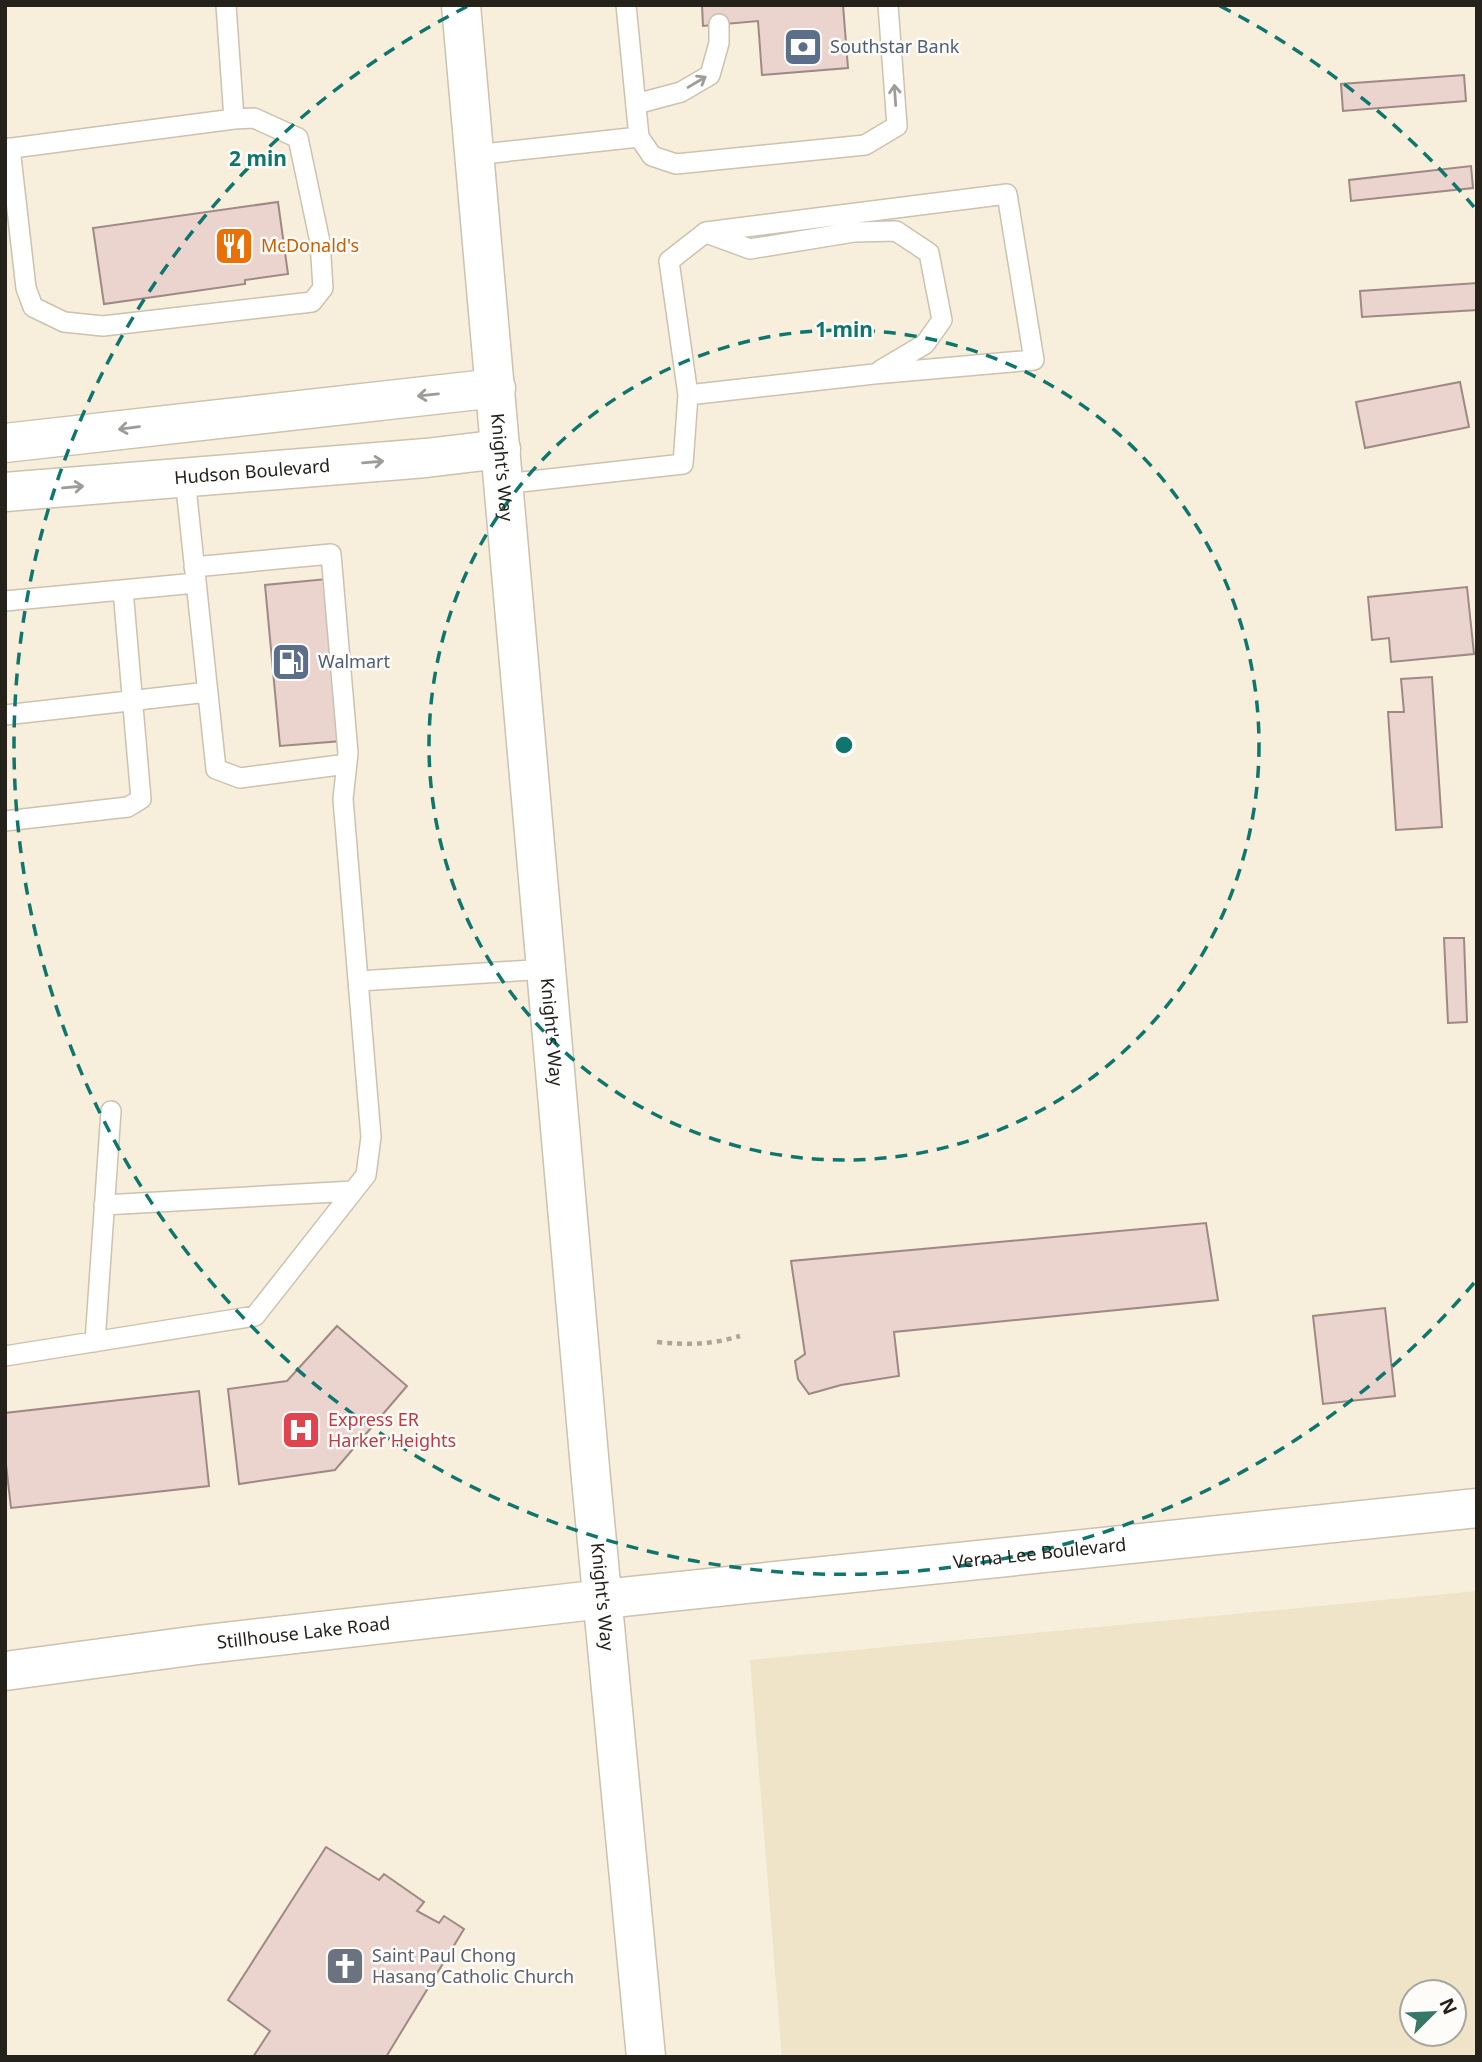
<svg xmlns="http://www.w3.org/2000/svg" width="1482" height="2062" viewBox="0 0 1482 2062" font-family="'Noto Sans',sans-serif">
<rect width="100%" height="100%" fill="#f7eedb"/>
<path fill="#efe3c8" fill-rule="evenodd" d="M1477,1591V2057H782L750,1660ZM1412,1992H1454V2034H1412Z"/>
<path fill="#ebd3ce" stroke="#9e8984" stroke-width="2" d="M702,5H843L848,68L762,75L758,21L703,26Z
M1464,75L1466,101L1343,111L1341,84Z
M1471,166L1473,188L1351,201L1349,180Z
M278,202L288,274L245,280V284L104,304L93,228Z
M1477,283V310L1362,317L1360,291Z
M1460,382L1469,427L1365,448L1356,402Z
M327,579L342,741L280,746L265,585Z
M1467,587L1474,654L1391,662L1389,638L1372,640L1368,597Z
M1432,677L1442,827L1396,830L1388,712H1404L1401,679Z
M1444,938H1464L1467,1022L1448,1023Z
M1206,1223L1218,1300L894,1332L899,1376L841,1385L809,1394L798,1379L795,1361L805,1354L791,1261Z
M1385,1308L1395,1396L1323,1404L1313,1316Z
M337,1326L407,1386L335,1470L239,1484L228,1389L287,1381Z
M199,1391L209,1486L11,1508L5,1456V1413Z
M326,1847L379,1880L384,1874L424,1902L417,1911L439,1923L444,1916L464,1929L386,2057H253L270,2031L228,2000Z"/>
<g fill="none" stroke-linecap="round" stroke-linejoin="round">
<g stroke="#cbc2af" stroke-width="22">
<path id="service" d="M626,5L639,137L652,156L676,164L865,145L897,126L888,5
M636,104L681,92L710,75L719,43V24
M10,148L26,288L33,307L64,322L103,326L312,302L323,288L320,242L298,138L254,118L234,119
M5,149L234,119L226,5
M474,155L639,137
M709,234L750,249L854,232L896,231L929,253L942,320L925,344L881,370
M185,478L216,769L240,778L347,764
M504,484L683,464L688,395L874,374L1034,360L1007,194L706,232L669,261L688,395
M5,601L196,583
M5,715L208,692
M5,821L128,807L141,799L123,590
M359,981L547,969
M104,1205L353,1191
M95,1342L111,1111
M5,1356L255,1316L366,1175L371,1137L343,799L348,753L331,554L194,567"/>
</g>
<g stroke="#cbc2af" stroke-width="41">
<g id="minor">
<path d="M5,443L496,388"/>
<path id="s1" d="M5,492L426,458L501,449"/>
</g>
</g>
<g stroke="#cbc2af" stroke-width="41">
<g id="tertiary">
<path id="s2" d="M603,1599L1477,1508"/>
</g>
</g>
<g stroke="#cbc2af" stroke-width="41">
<g id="secondary">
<path id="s3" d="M461,5L591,1479L646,2057"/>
<path id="s4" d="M5,1671L198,1645L603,1599"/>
</g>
</g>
<path stroke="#ada697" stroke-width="4.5" stroke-dasharray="5 5" stroke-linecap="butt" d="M657,1342C687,1345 711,1345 740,1336"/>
<use href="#service" stroke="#fff" stroke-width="19"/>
<use href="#minor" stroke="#fff" stroke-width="38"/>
<use href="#tertiary" stroke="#fff" stroke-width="38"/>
<use href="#secondary" stroke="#fff" stroke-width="38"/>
</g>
<defs><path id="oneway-shaft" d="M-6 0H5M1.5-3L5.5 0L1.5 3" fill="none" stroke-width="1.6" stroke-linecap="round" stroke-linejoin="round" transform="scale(1.75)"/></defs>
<g stroke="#9d9c98">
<use href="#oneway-shaft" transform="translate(697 82) rotate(-31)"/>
<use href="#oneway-shaft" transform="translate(895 95) rotate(-94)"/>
<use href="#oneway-shaft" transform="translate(428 395) rotate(174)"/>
<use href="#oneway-shaft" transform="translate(129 428) rotate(173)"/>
<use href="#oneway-shaft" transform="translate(373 462) rotate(-5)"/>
<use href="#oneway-shaft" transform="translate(73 487) rotate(-5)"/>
</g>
<g fill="none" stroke="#0f766e" stroke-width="3.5" stroke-dasharray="12 9">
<circle cx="844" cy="745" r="415"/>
<path d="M1474 1283A829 829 0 1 1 468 6M1220 6A829 829 0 0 1 1474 207"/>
</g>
<defs>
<g id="bank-square" transform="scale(2.0125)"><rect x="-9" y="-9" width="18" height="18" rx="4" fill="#5c6f8a" stroke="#fefcf8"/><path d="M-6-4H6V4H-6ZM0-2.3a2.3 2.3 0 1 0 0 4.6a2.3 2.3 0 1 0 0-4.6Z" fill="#fff"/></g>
<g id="restaurant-square" transform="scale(2.0125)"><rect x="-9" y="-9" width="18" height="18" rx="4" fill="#e8710a" stroke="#fefcf8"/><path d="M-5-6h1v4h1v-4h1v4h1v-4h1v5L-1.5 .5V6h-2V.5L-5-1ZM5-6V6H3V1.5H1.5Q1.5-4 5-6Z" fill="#fff"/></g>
<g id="fuel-square" transform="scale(2.0125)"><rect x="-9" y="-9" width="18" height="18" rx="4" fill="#5c6f8a" stroke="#fefcf8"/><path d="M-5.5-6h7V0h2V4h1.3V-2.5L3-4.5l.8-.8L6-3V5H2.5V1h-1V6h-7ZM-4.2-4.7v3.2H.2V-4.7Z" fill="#fff"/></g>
<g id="hospital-square" transform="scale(2.0125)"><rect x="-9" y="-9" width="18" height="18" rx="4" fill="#e0444e" stroke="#fefcf8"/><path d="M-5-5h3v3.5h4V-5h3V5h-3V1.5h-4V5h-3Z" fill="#fff"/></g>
<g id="church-square" transform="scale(2.0125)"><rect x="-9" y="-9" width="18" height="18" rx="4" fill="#6b7280" stroke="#fefcf8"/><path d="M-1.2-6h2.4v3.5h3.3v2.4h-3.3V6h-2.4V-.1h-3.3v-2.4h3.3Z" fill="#fff"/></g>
</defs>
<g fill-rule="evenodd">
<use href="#bank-square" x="803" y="47"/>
<use href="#restaurant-square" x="234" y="246"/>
<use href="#fuel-square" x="291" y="662"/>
<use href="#hospital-square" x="301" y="1430"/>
<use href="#church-square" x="345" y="1966"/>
</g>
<g text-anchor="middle" stroke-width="5" stroke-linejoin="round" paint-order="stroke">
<g font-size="18" fill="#4e5e75" stroke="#fefcf8" text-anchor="start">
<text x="830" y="53">Southstar Bank</text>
<text x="318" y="668">Walmart</text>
</g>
<g font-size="18" fill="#c56008" stroke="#fefcf8" text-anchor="start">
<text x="261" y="252">McDonald's</text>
</g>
<g font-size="18" fill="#25221b" stroke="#fefcf8">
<text dy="6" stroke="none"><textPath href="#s3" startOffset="464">Knight's Way</textPath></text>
<text dy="6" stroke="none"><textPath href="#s1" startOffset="248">Hudson Boulevard</textPath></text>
<text dy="6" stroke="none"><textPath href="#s3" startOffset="1031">Knight's Way</textPath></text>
<text dy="6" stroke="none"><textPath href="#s2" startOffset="439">Verna Lee Boulevard</textPath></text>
<text dy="6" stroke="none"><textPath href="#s3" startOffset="1598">Knight's Way</textPath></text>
<text dy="6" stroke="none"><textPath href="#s4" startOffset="301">Stillhouse Lake Road</textPath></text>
</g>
<g font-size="18" fill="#be3a42" stroke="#fefcf8" text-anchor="start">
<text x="328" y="1426">Express ER<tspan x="328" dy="21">Harker Heights</tspan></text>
</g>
<g font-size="18" fill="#5b616d" stroke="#fefcf8" text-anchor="start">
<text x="372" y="1962">Saint Paul Chong<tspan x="372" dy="21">Hasang Catholic Church</tspan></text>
</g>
</g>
<circle cx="844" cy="745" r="10" fill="#0f766e" stroke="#fefcf8" stroke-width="3.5"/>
<g font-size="21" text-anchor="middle" font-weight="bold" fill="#0f766e" stroke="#fefcf8" stroke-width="5" stroke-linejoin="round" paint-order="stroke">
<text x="258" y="166">2 min</text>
<text x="844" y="337">1 min</text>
</g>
<rect width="1482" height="2062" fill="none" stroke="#25221b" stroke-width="14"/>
<g transform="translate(1433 2013) rotate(66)"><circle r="33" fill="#fefcf8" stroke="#a7a5a0" stroke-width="2"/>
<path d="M0-5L12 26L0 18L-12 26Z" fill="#377868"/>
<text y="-10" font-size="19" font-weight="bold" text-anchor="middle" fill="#25221b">N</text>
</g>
</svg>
